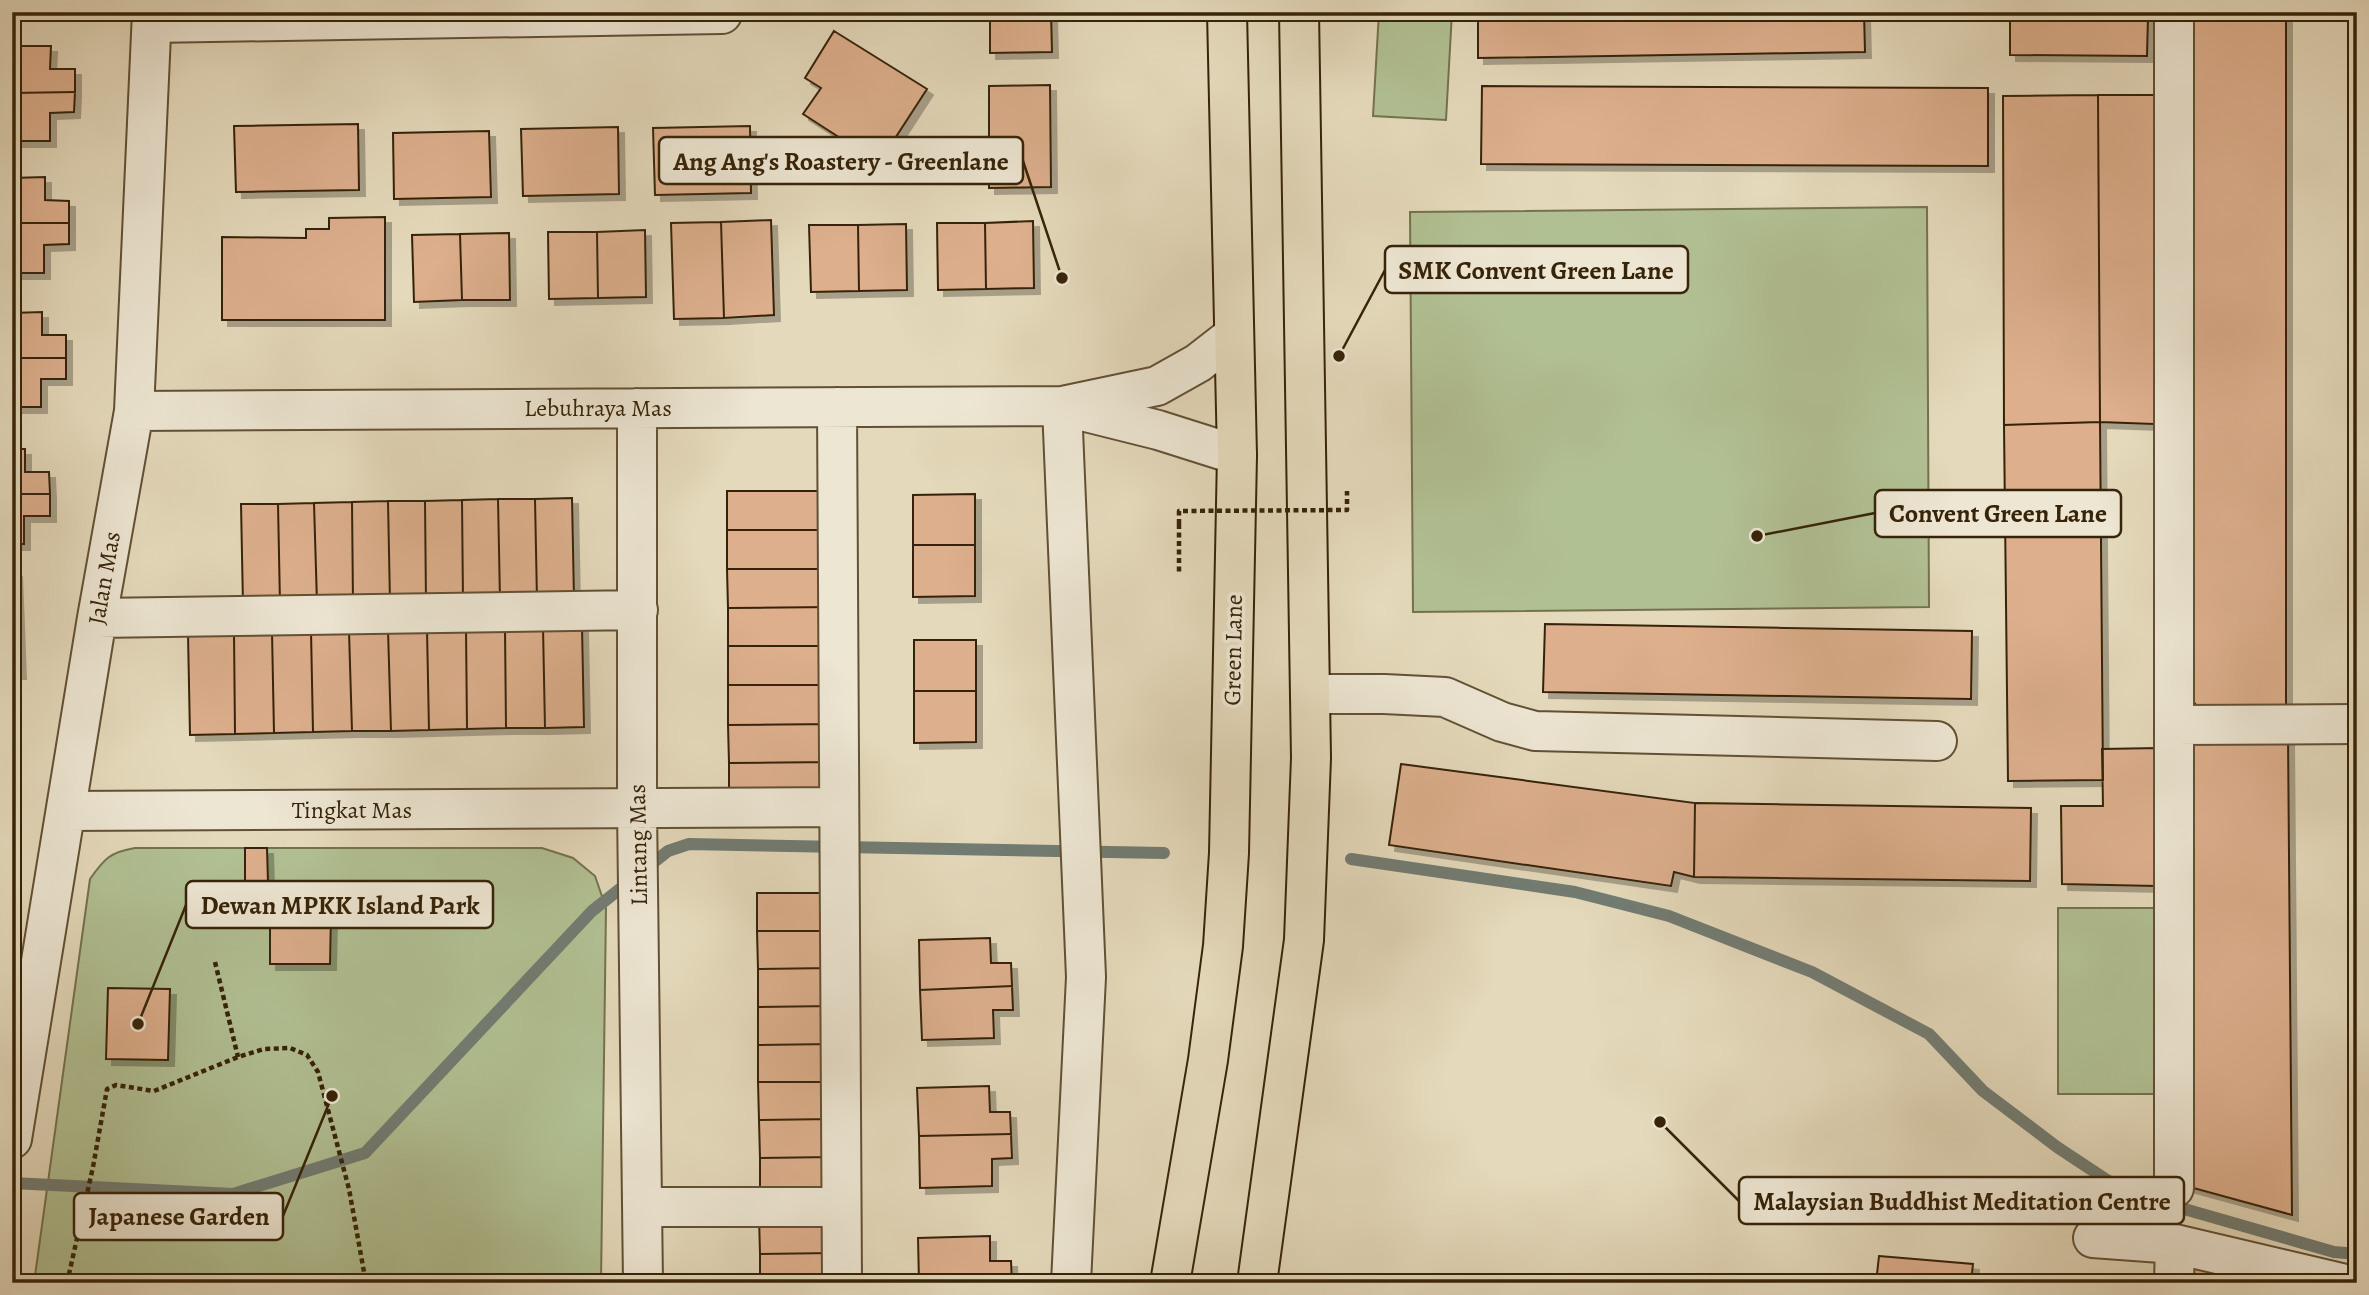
<svg xmlns="http://www.w3.org/2000/svg" width="2369" height="1295" viewBox="0 0 2369 1295" font-family="Alegreya,serif">
<defs>
<filter id="shadow"><feDropShadow dx="6" dy="6" stdDeviation="0" flood-color="#0004"/></filter>
</defs>
<rect width="100%" height="100%" fill="#e4d9bb"/>
<filter id="stains"><feTurbulence type="fractalNoise" baseFrequency=".00286" numOctaves="4"/><feColorMatrix values="0 0 0 0 .2 0 0 0 0 .09 0 0 0 0 .02 0 0 0 .5 -.17"/></filter>
<radialGradient id="worn" r=".72"><stop offset=".6" stop-color="#630" stop-opacity="0"/><stop offset="1" stop-color="#630" stop-opacity=".3"/></radialGradient>
<path fill="#b1c093" stroke="#74724e" stroke-width="2" d="M1379,12H1452L1446,120L1373,116Z
M1927,207L1929,607L1413,612L1410,212Z
M135,848H542L573,858L595,876L606,908L601,1283H34L90,879C104,859 110,852 135,848Z
M2058,908H2154V1094H2058Z"/>
<g fill="none" stroke-linecap="round" stroke-linejoin="round">
<path stroke="#727c73" stroke-width="12" d="M1351,859L1575,892L1669,916L1812,972L1929,1034L1983,1091L2057,1147L2125,1192L2334,1252L2357,1254
M12,1183L233,1194L365,1153L592,911L668,851L689,844L1164,853"/>
</g>
<path fill="#ddaf8d" stroke="#362308" stroke-width="2" filter="url(#shadow)" d="M990,12H1051L1052,52L990,53Z
M1478,12H1864L1865,52L1478,58Z
M2010,12H2126V16H2148L2147,56L2010,55Z
M2184,12H2286V712L2200,711L2187,692Z
M834,31L927,89L879,163L803,114L821,88L805,78Z
M12,46H51L50,69H75V92L12,93Z
M1050,85L1051,187L989,188V86Z
M1482,86L1988,88V166L1481,164Z
M75,92L74,112L50,113V141H12V93Z
M2098,95H2154V424L2100,422Z
M2098,95L2100,422L2004,425L2003,96Z
M358,124L359,190L236,192L234,126Z
M750,126L751,193L655,195L653,128Z
M618,127L619,194L523,196L521,129Z
M489,131L491,197L394,199L393,133Z
M45,177V200L69,201V223H12V178Z
M385,217V320H222V237L306,238V229H329V218Z
M771,220L774,315L724,318L721,222Z
M1033,221L1034,288L986,289L985,223Z
M721,222L724,318L674,319L671,223Z
M12,223H69V244L44,245V273H12Z
M937,223H985L986,289L938,290Z
M906,224L907,290L859,291L858,225Z
M809,225H858L859,291L811,292Z
M645,230L646,297L598,298L597,232Z
M548,232H597L598,298L549,299Z
M509,233L510,300H462L460,234Z
M460,234L462,300L414,302L412,235Z
M42,312V335H66V358H12V313Z
M12,358H66V379H41V407H12Z
M2100,422L2103,780L2008,781L2004,425Z
M12,449H25V472H49L50,494H12Z
M727,491H833V530H727Z
M12,494H50V516H24V544H12Z
M975,494V545H913V495Z
M572,498L574,599L537,600L535,499Z
M498,499L500,600L463,601L462,500Z
M498,499H535L537,600H500Z
M462,500L463,601L426,602L425,501Z
M388,501L390,602L353,603L352,502Z
M388,501H425L426,602H390Z
M352,502L353,603H317L314,503Z
M314,503L317,603L280,604L278,504Z
M241,504H278L280,604L243,605Z
M727,530H833V569H727Z
M913,545H975V596L913,597Z
M727,569H833L834,607L728,608Z
M12,571H16L18,621H12Z
M834,607V646H728V608Z
M12,621H18L20,673H12Z
M1545,624L1972,631L1971,699L1543,692Z
M582,626L584,727L545,728L543,627Z
M543,627L545,728H506L505,628Z
M466,628L467,729L429,730L427,629Z
M466,628H505L506,728L467,729Z
M427,629L429,730L391,731L388,630Z
M388,630L391,731H352L349,631Z
M311,631L313,732L274,733L272,632Z
M311,631H349L352,731L313,732Z
M272,632L274,733L235,734L234,633Z
M234,633L235,734L190,735L188,634Z
M914,640H976V691H914Z
M728,646H834V685H728Z
M728,685H834V724L728,725Z
M914,691H976V742L914,743Z
M834,724V762L729,763L728,725Z
M2288,735L2292,1215L2186,1186L2183,749L2198,737Z
M2159,748L2156,886L2062,884L2061,806H2103L2102,749Z
M834,762L835,801L729,802V763Z
M1401,764L1695,803L1694,877L1674,872L1671,886L1389,845Z
M1695,803L2031,808L2030,881L1694,877Z
M245,848H267L268,882H245Z
M270,882L348,883V914H331L330,964H270Z
M757,893H832V931H757Z
M757,931H832V968L758,969Z
M990,938L991,963H1011L1012,986L920,990L919,940Z
M832,968V1006L758,1007V969Z
M1012,986L1013,1010H993L994,1038L922,1040L920,990Z
M108,988L170,989L168,1060L106,1059Z
M832,1006L833,1044L758,1045V1007Z
M833,1044V1082H758V1045Z
M758,1082H833V1119L759,1120Z
M989,1086L990,1112H1010L1011,1134L919,1136L917,1088Z
M833,1119V1157L760,1158L759,1120Z
M1011,1134L1012,1158L992,1159V1186L920,1188L919,1136Z
M833,1157L834,1195L760,1196V1158Z
M832,1215L833,1253L760,1254L759,1216Z
M990,1236V1261H1011L1012,1283H919L918,1238Z
M833,1253V1283H760V1254Z
M1879,1256L1973,1264L1971,1283H1876Z
M2201,1263L2287,1283H2188V1272Z"/>
<g fill="none" stroke-linecap="round" stroke-linejoin="round">
<g stroke="#625035" stroke-width="42">
<path id="minor" d="M2174,12V1188
M152,23L722,14
M1062,406L1086,977L1071,1283
M837,407L842,1283
M637,408V809L643,1283
M1070,408L1158,430L1237,455
M134,411L1062,406L1157,386L1198,363L1234,335
M97,618L638,610
M1310,694H1384L1445,697L1502,722L1535,731L1937,741
M2174,725L2357,724
M66,811L839,807
M12,1139L97,618L134,411L152,12
M643,1207H841
M2093,1238L2175,1244L2341,1283
M2174,1283L2175,1244"/>
</g>
<g stroke="#362308" stroke-width="42">
<path id="highway" d="M1170,1283L1208,1060L1223,946L1229,853L1237,455L1227,12
M1257,1283L1304,940L1311,758L1299,12"/>
</g>
<path stroke="#362308" stroke-width="4.5" stroke-dasharray="5 3.5" stroke-linecap="butt" d="M1179,524V572
M215,962L238,1057
M67,1283L93,1167L107,1089L116,1085L154,1091L238,1057L264,1049L290,1048L307,1055L318,1072L349,1189L366,1283"/>
<use href="#minor" stroke="#ede6d3" stroke-width="38"/>
<use href="#highway" stroke="#e4d9bb" stroke-width="38"/>
<path stroke="#362308" stroke-width="4.5" stroke-dasharray="5 3.5" stroke-linecap="butt" d="M1179,524V511L1347,510V491"/>
</g>
<g text-anchor="middle" stroke-width="7" stroke-linejoin="round" paint-order="stroke">
<g font-size="24" fill="#362308" stroke="#ede6d3">
<text x="598" y="416">Lebuhraya Mas</text>
<text transform="translate(104 578) rotate(-80)" y="8">Jalan Mas</text>
<text transform="translate(1233 650) rotate(-89)" y="8">Green Lane</text>
<text x="352" y="818">Tingkat Mas</text>
<text transform="translate(638 845) rotate(-91)" y="8">Lintang Mas</text>
</g>
</g>
<path fill="none" stroke="#362308" stroke-width="2.5" d="M1062 278L1023 161M1339 356L1385 270M1757 536L1875 513M138 1024L186 905M1660 1122L1739 1201M332 1096L283 1216"/>
<g fill="#362308" stroke="#ede6d3" stroke-width="2.5">
<circle cx="1062" cy="278" r="7"/>
<circle cx="1339" cy="356" r="7"/>
<circle cx="1757" cy="536" r="7"/>
<circle cx="138" cy="1024" r="7"/>
<circle cx="1660" cy="1122" r="7"/>
<circle cx="332" cy="1096" r="7"/>
</g>
<g fill="#ede6d3" stroke="#362308" stroke-width="2.5">
<rect x="659" y="137" width="364" height="47" rx="7"/>
<rect x="1385" y="246" width="303" height="47" rx="7"/>
<rect x="1875" y="490" width="246" height="47" rx="7"/>
<rect x="186" y="881" width="307" height="47" rx="7"/>
<rect x="1739" y="1177" width="445" height="47" rx="7"/>
<rect x="74" y="1193" width="209" height="47" rx="7"/>
</g>
<g font-size="26" text-anchor="middle" font-weight="bold" fill="#362308">
<text x="841" y="170">Ang Ang's Roastery - Greenlane</text>
<text x="1536" y="279">SMK Convent Green Lane</text>
<text x="1998" y="522">Convent Green Lane</text>
<text x="340" y="914">Dewan MPKK Island Park</text>
<text x="1962" y="1210">Malaysian Buddhist Meditation Centre</text>
<text x="179" y="1225">Japanese Garden</text>
</g>
<rect width="2369" height="1295" fill="none" stroke="#e4d9bb" stroke-width="42"/>
<rect x="14" y="14" width="2341" height="1267" fill="none" stroke="#362308" stroke-width="3.5"/>
<rect x="21" y="21" width="2327" height="1253" fill="none" stroke="#362308" stroke-width="2"/>
<rect width="100%" height="100%" filter="url(#stains)"/>
<rect width="100%" height="100%" fill="url(#worn)"/>
</svg>
